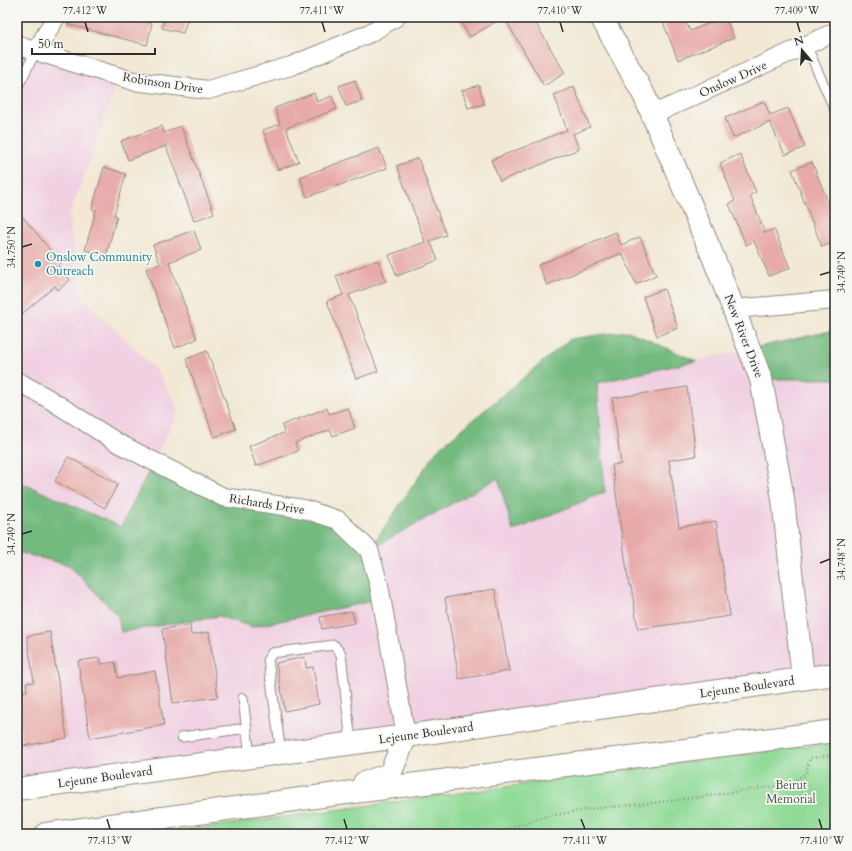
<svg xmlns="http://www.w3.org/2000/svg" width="852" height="851" viewBox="0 0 852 851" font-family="Cardo,serif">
<rect width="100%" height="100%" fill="#f6f6f2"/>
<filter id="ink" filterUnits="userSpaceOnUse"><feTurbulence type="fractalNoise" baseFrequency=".025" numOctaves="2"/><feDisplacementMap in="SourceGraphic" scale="8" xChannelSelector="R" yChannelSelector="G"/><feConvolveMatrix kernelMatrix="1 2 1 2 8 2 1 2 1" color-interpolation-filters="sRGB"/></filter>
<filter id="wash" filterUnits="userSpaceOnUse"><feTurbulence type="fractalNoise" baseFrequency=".012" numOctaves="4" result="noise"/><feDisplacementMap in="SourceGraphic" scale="16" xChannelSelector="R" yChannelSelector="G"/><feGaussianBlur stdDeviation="0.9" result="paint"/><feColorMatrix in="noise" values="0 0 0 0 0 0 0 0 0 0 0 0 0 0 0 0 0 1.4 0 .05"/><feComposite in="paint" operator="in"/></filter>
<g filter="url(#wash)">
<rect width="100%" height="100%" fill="#f2e8d3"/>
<path fill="#f1d0e2" d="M17,44L120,77L69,216L80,295L157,371L179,410L121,527L17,481Z
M749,349L761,379H835V674L17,789V552L69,565L119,616L121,632L219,616L252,627L369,550L498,478L597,383Z"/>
<path fill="#8fda96" stroke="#5d8260" d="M835,742V834H164L210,827Z"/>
<path fill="#73ba7f" stroke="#4f7255" d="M835,330V379H761L749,349Z
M628,331L696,361L597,383L605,492L513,531L498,478L369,550L382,599L252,627L219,616L121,632L118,616L69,565L17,552V481L121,527L156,457L223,497L304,509L369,550L437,450L570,339Z"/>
<g id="blocks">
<path fill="#e7aaa8" d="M69,17H127L152,23L147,45L67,24Z
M165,17H188L183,33L162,28Z
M459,17H504L470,37L458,18Z
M504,17H532L565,73L544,86Z
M661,17H684L690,31L725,17L734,38L678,60Z
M355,80L362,101L346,106L339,86Z
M479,85L484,104L468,108L462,90Z
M574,87L590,127L573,134L579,149L500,181L491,160L567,130L554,95Z
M314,93L317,102L332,96L337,109L286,128L299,162L278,170L263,130L280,124L275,108Z
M764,101L770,115L788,108L805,147L785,155L770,122L733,138L725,118Z
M162,126L164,133L181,126L214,213L194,221L166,146L128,160L121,141Z
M379,148L387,168L307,197L300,177Z
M740,154L756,192L750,195L765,233L774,229L790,268L769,276L754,241L746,245L729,204L735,201L720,163Z
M418,158L446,235L430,241L438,260L397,276L389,255L425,242L397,166Z
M812,162L835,219V242L822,247L792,170Z
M104,167L126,174L114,215L117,216L106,256L85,250L96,210L92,209Z
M17,210L61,263L58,266L70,280L58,290L55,286L17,318Z
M194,230L201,250L169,262L197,339L175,348L146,269L160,264L153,245Z
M616,232L621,245L640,237L656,275L636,284L622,253L547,285L538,265Z
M378,260L386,281L349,295L378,371L356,379L327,301L343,295L336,276Z
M664,289L678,328L657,336L643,297Z
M207,351L236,429L214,437L186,359Z
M687,387L696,456L669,460L679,527L716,521L730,616L638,629L631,586H629L612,465L621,464L612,398Z
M327,408L329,414L348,408L355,428L333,436L330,430L295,443L298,451L256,466L249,446L284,433L282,425Z
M68,457L118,484L105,508L55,481Z
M495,589L509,671L459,679L445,598Z
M352,611L355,623L322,629L320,617Z
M190,625L191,635L209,632L218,697L173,703L162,629Z
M50,632L67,738L23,746L17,705L22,704L20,692L27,691L26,683L34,682L27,636Z
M305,657L306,668L313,667L319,704L285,711L276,663Z
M100,658L101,664L115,662L118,678L155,671L164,725L90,738L78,661Z"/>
</g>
</g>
<g filter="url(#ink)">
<use href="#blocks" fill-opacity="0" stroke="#8e8a7f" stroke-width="1"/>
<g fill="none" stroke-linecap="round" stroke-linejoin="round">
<g stroke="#8e8a7f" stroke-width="11">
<path id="lane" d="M806,45L835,110
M17,88L36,51
M243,698L250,757
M182,737L247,728
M281,753L268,659L272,653L334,645L341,654L351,743"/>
</g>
<g stroke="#8e8a7f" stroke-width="20">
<path id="street" d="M17,44L22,47L133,81L208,90L291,66L370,33L396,17
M36,51L56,17
M652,115L835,32
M734,309L835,300
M17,381L49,399L118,443L223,497L304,509L338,520L369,550L379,585L406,736"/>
</g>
<g stroke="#8e8a7f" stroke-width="24">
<path id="secondary" d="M601,17L644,95L714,259L761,379L783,499L803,678"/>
</g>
<g stroke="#8e8a7f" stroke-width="24">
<path id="primary" d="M364,783L390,774L406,736
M17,789L406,736L835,674
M46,834L330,795L835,731"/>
</g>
<path stroke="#8e8a7f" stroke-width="2.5" stroke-dasharray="1 3" stroke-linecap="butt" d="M495,834L543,817L590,809L678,800L790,784L806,773L810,758L835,755"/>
<use href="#lane" stroke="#fff" stroke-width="9"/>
<use href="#street" stroke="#fff" stroke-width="18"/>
<use href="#secondary" stroke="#fff" stroke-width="22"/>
<use href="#primary" stroke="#fff" stroke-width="22"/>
</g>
</g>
<path fill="none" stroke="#2b2b2b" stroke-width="1.5" d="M85,22L88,32M322,22L325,32M560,22L563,32M797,22L800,32M22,247L32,244M820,275L830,272M22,534L32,531M820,563L830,559M107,819L110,829M344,819L347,829M581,819L585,829M819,819L822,829"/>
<circle fill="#0f9aa8" stroke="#f6f6f2" stroke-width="1.5" cx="38" cy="264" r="4"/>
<g text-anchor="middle" stroke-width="3.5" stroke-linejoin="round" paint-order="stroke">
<g font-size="12" fill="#2b2b2b" stroke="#f6f6f2">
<text transform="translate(733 79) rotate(-24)" y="4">Onslow Drive</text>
<text transform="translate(163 83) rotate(9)" y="4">Robinson Drive</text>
<text transform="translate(744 336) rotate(69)" y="4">New River Drive</text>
<text transform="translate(267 504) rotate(9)" y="4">Richards Drive</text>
<text transform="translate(747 687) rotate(-8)" y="4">Lejeune Boulevard</text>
<text transform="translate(426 733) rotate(-8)" y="4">Lejeune Boulevard</text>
<text transform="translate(105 777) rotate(-8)" y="4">Lejeune Boulevard</text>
</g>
<g font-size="12" fill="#0d838f" stroke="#f6f6f2" text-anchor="start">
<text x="46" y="261">Onslow Community<tspan x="46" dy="14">Outreach</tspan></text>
</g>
<g font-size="12" fill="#445746" stroke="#f6f6f2">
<text x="791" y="789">Beirut<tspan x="791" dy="14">Memorial</tspan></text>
</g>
</g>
<rect width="852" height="851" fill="none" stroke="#f6f6f2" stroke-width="44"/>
<g transform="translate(802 50) rotate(342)" stroke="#f6f6f2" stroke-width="3" paint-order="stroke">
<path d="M0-3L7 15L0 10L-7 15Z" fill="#2b2b2b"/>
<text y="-6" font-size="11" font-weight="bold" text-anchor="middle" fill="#2b2b2b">N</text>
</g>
<path d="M32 48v6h123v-6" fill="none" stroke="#2b2b2b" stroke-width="2"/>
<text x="38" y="48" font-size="12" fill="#2b2b2b" stroke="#f6f6f2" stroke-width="3" paint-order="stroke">50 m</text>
<rect x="22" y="22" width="808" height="807" fill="none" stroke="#2b2b2b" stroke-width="1.5"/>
<g font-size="10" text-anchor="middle" fill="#2b2b2b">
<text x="85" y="14">77.412°W</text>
<text x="322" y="14">77.411°W</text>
<text x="560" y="14">77.410°W</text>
<text x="797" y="14">77.409°W</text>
<text transform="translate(11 247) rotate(-90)" y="4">34.750°N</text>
<text transform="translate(841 272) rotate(-90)" y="4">34.749°N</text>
<text transform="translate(11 534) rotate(-90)" y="4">34.749°N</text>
<text transform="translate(841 559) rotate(-90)" y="4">34.748°N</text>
<text x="110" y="844">77.413°W</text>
<text x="347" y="844">77.412°W</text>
<text x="585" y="844">77.411°W</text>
<text x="822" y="844">77.410°W</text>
</g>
</svg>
